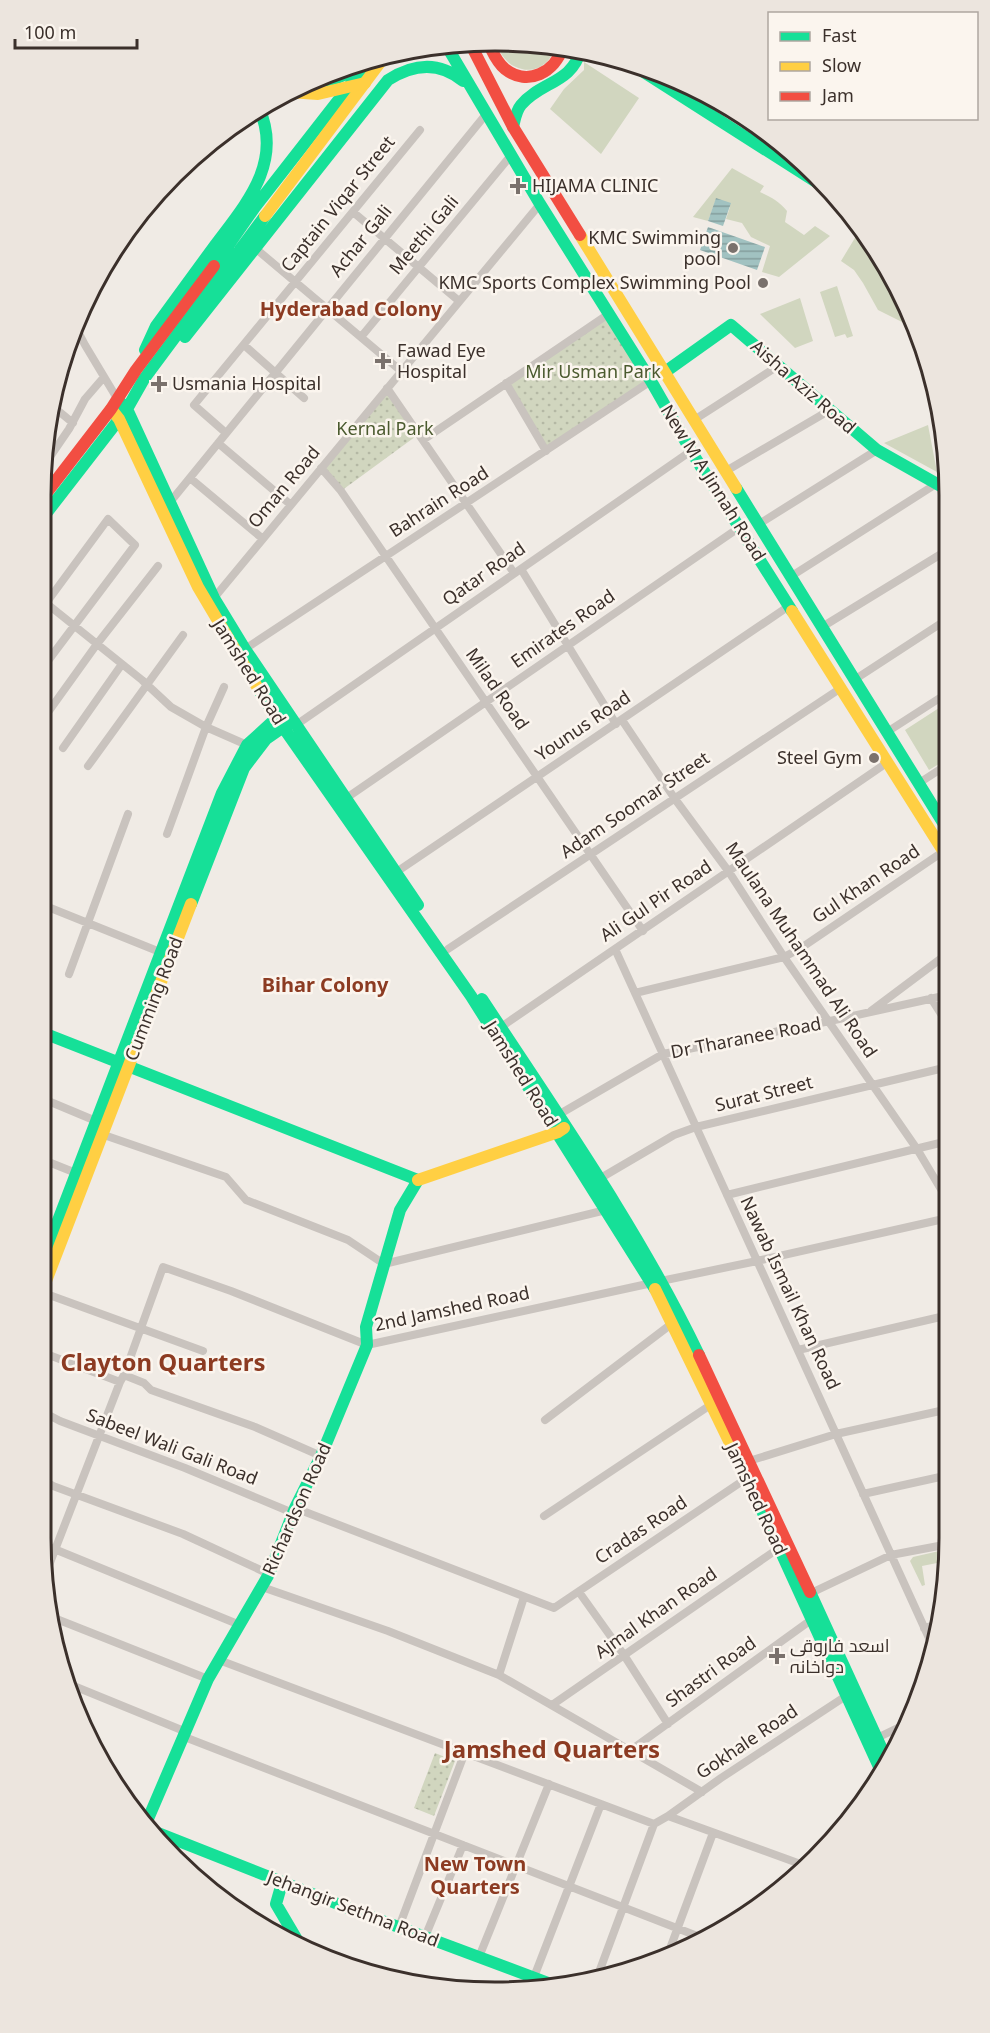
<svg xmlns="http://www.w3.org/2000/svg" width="990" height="2033" viewBox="0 0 990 2033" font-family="'Noto Sans',Cairo,sans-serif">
<defs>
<pattern id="park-dots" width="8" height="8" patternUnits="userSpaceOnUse" patternTransform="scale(1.5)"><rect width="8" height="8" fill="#d1d6bf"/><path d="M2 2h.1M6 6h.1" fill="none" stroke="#b4b8a4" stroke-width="1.8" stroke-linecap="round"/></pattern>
<pattern id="water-rules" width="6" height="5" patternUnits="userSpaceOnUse" patternTransform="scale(1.5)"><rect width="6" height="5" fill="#a1c2c1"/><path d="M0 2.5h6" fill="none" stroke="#849e9d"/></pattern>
</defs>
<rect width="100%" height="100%" fill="#f0ebe5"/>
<path fill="#d1d6bf" d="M494,41L555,46V48C550,65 533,75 516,67C505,63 499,50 494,41Z
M584,62L639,98L601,154L550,109L564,89L584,70Z
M732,168L764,186L760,192C771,197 779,201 787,211L785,222L804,235L815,226L830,236L779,277L762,272L770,246L751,237L742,223L726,219L730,207L716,199L708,221L693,217Z
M861,228L915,321L916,326L902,322L878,310L863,283L854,270L841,261Z
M837,286L853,336L847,338L845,334L835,337L820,292Z
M800,298L813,341L795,348L760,314Z
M928,425L937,472L884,443Z
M939,708L947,721V759L929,770L905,730Z
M948,1549L947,1561L922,1566L925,1585L922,1586L910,1561L913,1557Z"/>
<path fill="url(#park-dots)" d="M610,313L651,381L546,451L506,383Z
M387,388L419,434L341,491L321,468Z
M435,1753L455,1761L434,1816L414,1808Z"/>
<path fill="url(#water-rules)" d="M716,198L731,203L723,226L708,221Z
M708,227L765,247L757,270L700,250Z"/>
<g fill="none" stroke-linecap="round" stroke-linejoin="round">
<path stroke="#c9c3be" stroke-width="8" d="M675,82L677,80
M353,212L459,301
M255,248L401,371
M74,324L85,345L118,400
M361,337L512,154
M244,345L304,398
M506,383L546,451
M387,388L514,573
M50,404L73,423
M694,420L778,366
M226,433L194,405L420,130
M423,440L610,313
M218,443L291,505
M43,467L69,429L85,399L104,377
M321,468L341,491L643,931
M726,471L830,410
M190,478L263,539
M171,501L487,113
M759,524L877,450
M521,569L616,724
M790,577L936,484
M214,598L540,204
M41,599L142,680L171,707L206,727L247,745
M822,627L946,551
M245,649L651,381
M41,670L135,545L108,519L41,610
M854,680L946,620
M622,720L675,799L729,872L784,957L917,1149L948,1201
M41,722L97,644L158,566
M296,725L691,451
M887,732L946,694
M63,748L122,664
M88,766L183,635
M919,783L947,765
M345,799L740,527
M167,834L206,727L224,687
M395,873L789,606
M48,907L160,952
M448,949L841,688
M615,949L934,1649
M69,974L128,814
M635,993L784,957L801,948L944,851
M931,998L948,1025
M871,1011L947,954
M501,1027L888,762
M41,1098L96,1121
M558,1115L663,1054L830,1021L948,995
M101,1134L226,1177L246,1200L348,1240L384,1264L606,1210
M41,1159L76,1173
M599,1179L674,1135L696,1127L948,1067
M727,1195L948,1141
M41,1218L56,1224
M661,1281L757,1261L948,1218
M41,1292L203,1351
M798,1350L949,1315
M41,1352L120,1382L124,1375L144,1383L151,1390L255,1427L321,1456
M124,1375L163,1267L231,1291L367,1345L652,1283
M41,1411L60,1421L185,1468L293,1513
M545,1420L674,1322
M749,1461L836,1434L949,1409
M41,1479L53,1486L183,1534L269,1574
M863,1494L949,1475
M295,1508L554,1608L747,1478
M544,1516L712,1404
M42,1544L240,1625
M46,1573L120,1382
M262,1587L388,1631L499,1675L702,1792
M579,1592L624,1655L668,1724
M811,1593L891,1555L949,1544
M54,1618L208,1679
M924,1628L941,1624
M219,1660L654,1824L668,1816L806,1866
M499,1675L524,1597
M64,1682L184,1731
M552,1705L779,1548
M182,1736L705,1939
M877,1738L908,1723
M631,1750L811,1620
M668,1816L721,1778L849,1694
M399,1927L465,1752
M425,1937L463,1845
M668,1954L713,1833
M479,1957L549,1784
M598,1975L654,1824
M534,1977L601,1804"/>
<path stroke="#16e098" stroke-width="12" d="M446,45L540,204L651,381L691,451L792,611
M631,64L824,187
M309,81C328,82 346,77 360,64
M513,127C515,119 516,111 521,105C541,81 572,84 581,49
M214,266L255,207L369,61
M185,337L388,80C413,64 439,61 463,81
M145,350L156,326C175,300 194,274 213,248C244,206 284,164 259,108
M665,372L731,325L877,450L946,489
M118,400L127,409L214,598L245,649L418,905
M736,488L947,829
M41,520L127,409L144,379L265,216
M259,690L276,717L471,996L655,1289
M191,904L244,768L266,739L289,723
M482,999C558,1115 639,1230 699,1355
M41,1032L418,1180
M41,1265L222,793L247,745L282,713
M748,1480L880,1769
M810,1592L886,1758
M145,1826L208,1679L269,1574L295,1508L321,1456L367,1345L366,1327L400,1210L418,1180
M148,1829L353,1910L559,1987
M280,1890L276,1904L299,1943"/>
<path stroke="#ffcf43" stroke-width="12" d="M265,216L385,56
M580,235L736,488
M111,409L119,419L198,587L259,690
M792,611L947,857
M418,1180L558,1132L564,1128
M655,1289L748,1480
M41,1294L191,904"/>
<path stroke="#f24e42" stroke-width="12" d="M487,41C492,50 496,62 505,69C528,87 555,72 563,47
M470,43L513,127L580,235
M41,500L111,409L136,370L214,266
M699,1355L810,1592"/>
<path stroke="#ffcf43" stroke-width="12" d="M289,92L318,94L365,83"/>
</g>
<g fill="#7a716c" stroke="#fbf5ee" stroke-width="2">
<path d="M515 177h6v6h6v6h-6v6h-6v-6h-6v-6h6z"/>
<circle cx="733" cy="248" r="6"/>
<circle cx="763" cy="283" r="6"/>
<path d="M380 352h6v6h6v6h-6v6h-6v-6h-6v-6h6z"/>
<path d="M156 375h6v6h6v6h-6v6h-6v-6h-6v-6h6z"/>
<circle cx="874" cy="758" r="6"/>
<path d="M774 1647h6v6h6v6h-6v6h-6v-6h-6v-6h6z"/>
</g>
<g text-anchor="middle" stroke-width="5" stroke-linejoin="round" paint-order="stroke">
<g font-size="18" fill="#3b302b" stroke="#fbf5ee" text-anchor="start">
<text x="532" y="192">HIJAMA CLINIC</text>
<text x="721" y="244" text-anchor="end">KMC Swimming<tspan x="721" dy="21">pool</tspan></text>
<text x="751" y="289" text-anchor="end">KMC Sports Complex Swimming Pool</text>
<text x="397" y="357">Fawad Eye<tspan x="397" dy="21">Hospital</tspan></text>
<text x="172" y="390">Usmania Hospital</text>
<text x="862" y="764" text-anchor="end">Steel Gym</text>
<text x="790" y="1652">اسعد فاروقی<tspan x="790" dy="21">دواخانہ</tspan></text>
</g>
<g font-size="18" fill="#3b302b" stroke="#fbf5ee">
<text transform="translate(338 204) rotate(-51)" y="6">Captain Viqar Street</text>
<text transform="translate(424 235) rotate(-50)" y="6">Meethi Gali</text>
<text transform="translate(361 241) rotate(-51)" y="6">Achar Gali</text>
<text transform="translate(803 387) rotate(41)" y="6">Aisha Aziz Road</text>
<text transform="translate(713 483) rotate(58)" y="6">New M A Jinnah Road</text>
<text transform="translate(284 487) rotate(-50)" y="6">Oman Road</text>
<text transform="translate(439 502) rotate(-33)" y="6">Bahrain Road</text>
<text transform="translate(484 574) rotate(-35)" y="6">Qatar Road</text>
<text transform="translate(563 629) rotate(-35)" y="6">Emirates Road</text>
<text transform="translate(249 672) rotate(58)" y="6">Jamshed Road</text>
<text transform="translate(497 689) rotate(55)" y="6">Milad Road</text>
<text transform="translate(583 726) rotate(-34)" y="6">Younus Road</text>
<text transform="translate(635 805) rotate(-34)" y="6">Adam Soomar Street</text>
<text transform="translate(866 884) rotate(-34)" y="6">Gul Khan Road</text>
<text transform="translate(656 901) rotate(-34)" y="6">Ali Gul Pir Road</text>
<text transform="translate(801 950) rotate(56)" y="6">Maulana Muhammad Ali Road</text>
<text transform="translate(154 999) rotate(-69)" y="6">Cumming Road</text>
<text transform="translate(746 1038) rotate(-11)" y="6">Dr Tharanee Road</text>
<text transform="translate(521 1074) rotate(58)" y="6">Jamshed Road</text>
<text transform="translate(764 1094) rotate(-14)" y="6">Surat Street</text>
<text transform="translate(790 1293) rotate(65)" y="6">Nawab Ismail Khan Road</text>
<text transform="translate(452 1309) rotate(-12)" y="6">2nd Jamshed Road</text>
<text transform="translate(172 1447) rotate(21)" y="6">Sabeel Wali Gali Road</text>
<text transform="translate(756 1499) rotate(65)" y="6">Jamshed Road</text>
<text transform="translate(297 1509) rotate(-66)" y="6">Richardson Road</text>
<text transform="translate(641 1530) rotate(-34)" y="6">Cradas Road</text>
<text transform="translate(656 1613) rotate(-35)" y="6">Ajmal Khan Road</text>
<text transform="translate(711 1672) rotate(-36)" y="6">Shastri Road</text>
<text transform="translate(747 1742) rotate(-34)" y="6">Gokhale Road</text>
<text transform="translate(353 1909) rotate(21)" y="6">Jehangir Sethna Road</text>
</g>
<g font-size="18" fill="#4a5a2e" stroke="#fbf5ee">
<text x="593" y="378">Mir Usman Park</text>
<text x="385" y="435">Kernal Park</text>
</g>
<g font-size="20" font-weight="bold" fill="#8c3b22" stroke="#fbf5ee">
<text x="351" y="316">Hyderabad Colony</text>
<text x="325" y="992">Bihar Colony</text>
<text x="475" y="1871">New Town<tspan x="475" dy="23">Quarters</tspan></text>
</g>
<g font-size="24" font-weight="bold" fill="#8c3b22" stroke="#fbf5ee">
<text x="163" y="1371">Clayton Quarters</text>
<text x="552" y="1758">Jamshed Quarters</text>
</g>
</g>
<path d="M0 0H990V2033H0ZM495 51H495A444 444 0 0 1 939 495V1538A444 444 0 0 1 495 1982H495A444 444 0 0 1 51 1538V495A444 444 0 0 1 495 51Z" fill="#ece5de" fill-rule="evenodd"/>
<path fill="none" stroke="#3b302b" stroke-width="3" d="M495 51H495A444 444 0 0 1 939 495V1538A444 444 0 0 1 495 1982H495A444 444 0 0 1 51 1538V495A444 444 0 0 1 495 51Z"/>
<rect x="768" y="12" width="210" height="108" fill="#fbf5ee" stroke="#aea6a0" stroke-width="1.5"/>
<rect x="780" y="32" width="30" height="9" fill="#16e098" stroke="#aea6a0" stroke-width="1.5"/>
<text x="822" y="42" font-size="18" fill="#3b302b">Fast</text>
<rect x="780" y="62" width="30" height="9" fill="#ffcf43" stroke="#aea6a0" stroke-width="1.5"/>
<text x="822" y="72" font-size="18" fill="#3b302b">Slow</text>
<rect x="780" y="92" width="30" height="9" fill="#f24e42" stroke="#aea6a0" stroke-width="1.5"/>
<text x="822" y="102" font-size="18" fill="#3b302b">Jam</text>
<path d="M15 39v9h122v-9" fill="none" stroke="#3b302b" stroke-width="3"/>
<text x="24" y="39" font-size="18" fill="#3b302b" stroke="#fbf5ee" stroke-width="4.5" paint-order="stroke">100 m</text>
</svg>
